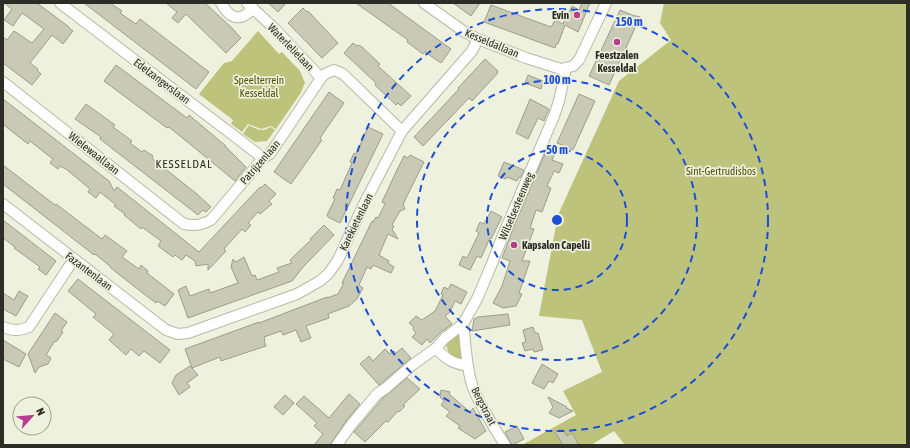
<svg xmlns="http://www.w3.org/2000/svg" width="910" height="448" viewBox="0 0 910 448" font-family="'Asap Condensed',sans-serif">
<rect width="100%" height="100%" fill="#eef1dd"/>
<path fill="#bdc37a" d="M664,3H907V445H625L614,431L591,445H522L576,415L563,391L602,372L582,320L539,316L558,215L619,81L671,40L660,23Z
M258,31L279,54L282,52L300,71L305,83L300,94L276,129L271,126L261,129L248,124L242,132L231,124L233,120L199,94L224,63L232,61Z
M249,125C257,130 262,132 271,127L275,130L267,141L255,142L243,134Z
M458,331L463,362C454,357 447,355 446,343Z"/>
<path fill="#c8cab6" stroke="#9c9e8b" d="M4,3H37L69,27V28L73,31L63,44L52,35L30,63L38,69L37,70L41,74L32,85L3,63V37L7,40L14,31L32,43L44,29L22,13L13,26L4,20L12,9Z
M84,3H110L122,11L120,13L136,24L140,19L209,72L196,89Z
M166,3H205L231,27L241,38L226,53L186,14L178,23L172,18L177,12Z
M268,3H286L278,12Z
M356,3H388L451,49L441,63L425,52L423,54L407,42L408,40Z
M453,3H480L471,16Z
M582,3H590L578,32L565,25L558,44H556L555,48L484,22L491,5L551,27L555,20L563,24L572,6L579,10Z
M303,8L307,12L308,11L338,43L322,58L288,23Z
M620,10L632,15L640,17L609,85L589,76Z
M353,43L357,46L359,45L362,47L380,64L378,66L411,96L401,106L398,103L396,105L378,88L375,85L376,83L344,53Z
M485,59L498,71L497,74L472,101L469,98L423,146L414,137L459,89L458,88Z
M116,65L187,118L189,115L226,146H225L246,167L235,181L169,127L167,128L104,81Z
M528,75L543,81L541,89L525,83Z
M329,92L344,103L320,138L322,140L291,184L274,172Z
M579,94L595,101L573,150L557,143Z
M3,99L109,181L114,191L117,187L199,252L260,187L261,188L265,184L276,194L269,201L272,204L260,214L258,212L248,223L251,225L245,232L242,229L224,249L226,251L208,270V264L196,266L195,261L186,255L182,260L175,255L173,257L158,246L161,241L142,227L141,229L124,215L125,214L114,206L116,205L100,192L96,198L88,192L90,189L66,169L60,166L58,169L50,163L53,159L49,156L30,141L28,144L5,126L3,124Z
M530,99L549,109L544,121L538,118L528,139L516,133Z
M86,104L115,125L113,127L132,141L130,143L142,152L144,150L153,156L152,158L154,160L197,194L211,207L206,212L203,210L198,215L100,139L101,137L75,119Z
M368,127L383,134L340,223L328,217L327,215L335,199L333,198L337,189L340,190L352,163L350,162L354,153L356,154Z
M547,149L555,153L552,160L563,164L559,173L554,171L547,186L551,188L542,212L536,210L530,228L534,229L522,261H530L519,293L522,294L516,306L503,308L493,303L502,286L510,261L502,258L514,226Z
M410,155L424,162L405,200L403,205L405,209L400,211L392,225L394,226L392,229L398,239L388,234L379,255L389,261L388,263L394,267L391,273L373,265L371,269L367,267L359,285L363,288L357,299L349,306L328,314L329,318L306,326L311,338L301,342L296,330L283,335L281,331L264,337L265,340L264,341L266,346L221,361L220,357L192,368L198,375L187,383L190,387L179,395L172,383L176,375L190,366L192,368L185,349L259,322V323L327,297V298L338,294L344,283H342L372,221L373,222L376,217L378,218L385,204L382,202L397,170L404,156L408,158Z
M504,162L524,170L521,177H519L517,181L507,177L506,179L498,176Z
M3,165L55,205L56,204L102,239L105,235L127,251L122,257L139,269L141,265L148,271L147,273L174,294L165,306L157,301L156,303L148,297L117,273L110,267V266L95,254L94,255L3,184Z
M491,211L502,217L491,239L490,238L481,258L477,256L470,270L459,265L463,256L467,258L479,233L476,231L480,222L484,224Z
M3,220L56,261L46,275L38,269L40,267L14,248L15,247L3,238Z
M324,225L334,235L304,266L292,281L188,318L178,290L186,286L190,296L209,289L210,293L238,283L231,267L233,259L236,262L244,257L252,276L255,275L257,280L279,272L277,268L292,263L290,260L311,240L310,239Z
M78,279L170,350L160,363L144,351L139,356L131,349L126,355L109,340L114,334L93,317L96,314L68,291Z
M451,284L467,292L461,304L455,301L450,312L445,316L452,324L443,331V330L430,343L427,339L422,345L412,337L416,333L413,329L414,327L409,323L416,316L422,320L435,311L443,295L441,294L444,287L448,289Z
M19,291L28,296L16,316L3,309V293L14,300Z
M55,313L67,322L61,331L63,332L57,341L54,342L46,355L51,358L48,364L39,367L35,373L28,354Z
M508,314L510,325L472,331L474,319L478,317Z
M533,327L535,333H538L543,350L534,352L533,349L525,351L522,343L526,342L523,330Z
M3,340L26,354L19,367L3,359Z
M402,348L411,358L379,385L360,364L369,356L373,361L385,349L390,354L394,351L396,353Z
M542,364L558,374L553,383L549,381L544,389L532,383Z
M407,378L420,389L403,405L405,406L399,412L398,411L388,422L386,421L365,442L354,432L383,398Z
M441,390L450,392L449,394L470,412L473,408L486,431L475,439L458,428L460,426L446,416L450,412L441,405L444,401L440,397Z
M349,394L360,404L346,421L330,445H314L323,434L314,426L317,423L296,404L304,396L329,418Z
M285,395L294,403L283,415L274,407Z
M548,397L567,407L566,408L573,411L559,418L549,413L553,407Z
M517,426L524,439L512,445L505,432Z
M563,429L567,436L572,433L579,445H563L555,432Z"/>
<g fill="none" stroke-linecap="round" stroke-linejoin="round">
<g stroke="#b7b9a6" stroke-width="12">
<path id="minor" d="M60,3L263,158
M221,3C230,19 240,23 253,8
M247,3L275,29L321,78L325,74L334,70L343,74L402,131
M424,3L466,33L478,39L526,58L561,69L573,66L579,60L606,3
M3,82L184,224C195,226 202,225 211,220L263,158L270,154L321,78
M3,204L166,330L178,334L188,333L297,294L320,281L329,273L338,260L363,206L402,131L472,51L478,39
M463,324C466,345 466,368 473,388C481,408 494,427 505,445
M3,327C13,331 19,331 29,327L74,259
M436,348C446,360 453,363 468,366
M337,445L351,425L377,394L386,388L411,366L436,348L445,338L463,324L477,299L491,266L503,235L554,116L559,101L566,68"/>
</g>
<use href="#minor" stroke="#fff" stroke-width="10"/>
</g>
<g fill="none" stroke="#1d4ed8" stroke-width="2" stroke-dasharray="7 5">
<circle cx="557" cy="220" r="70"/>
<circle cx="557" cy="220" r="140"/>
<circle cx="557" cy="220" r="211"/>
</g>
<g fill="#b83c8d" stroke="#eef1dd" stroke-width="1.5">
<circle cx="577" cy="15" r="4"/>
<circle cx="617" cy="42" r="4"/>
<circle cx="514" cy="245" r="4"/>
</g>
<g text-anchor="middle" stroke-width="3.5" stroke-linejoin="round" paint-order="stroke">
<g font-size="11" font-weight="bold" fill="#2c2d26" stroke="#eef1dd" text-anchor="end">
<text x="569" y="19">Evin</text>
<text x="617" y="59" text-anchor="middle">Feestzalen<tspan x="617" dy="13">Kesseldal</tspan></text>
<text x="522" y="249" text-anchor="start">Kapsalon Capelli</text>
</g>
<g font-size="11" fill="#2c2d26" stroke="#eef1dd">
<text transform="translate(492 43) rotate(23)" y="4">Kesseldallaan</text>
<text transform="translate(291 47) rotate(46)" y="4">Waterlelielaan</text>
<text transform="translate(162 81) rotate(37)" y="4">Edelzangerslaan</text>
<text transform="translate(94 153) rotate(38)" y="4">Wielewaallaan</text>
<text transform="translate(260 162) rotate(-49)" y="4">Patrijzenlaan</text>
<text transform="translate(516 206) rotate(-67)" y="4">Wilselsesteenweg</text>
<text transform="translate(356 222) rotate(-64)" y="4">Karekietenlaan</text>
<text transform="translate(89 271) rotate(37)" y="4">Fazantenlaan</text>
<text transform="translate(484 406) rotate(63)" y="4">Bergstraat</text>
</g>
<g font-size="11" fill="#4f5201" stroke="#eef1dd">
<text x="259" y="84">Speelterrein<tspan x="259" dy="13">Kesseldal</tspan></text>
<text x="721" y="175">Sint-Gertrudisbos</text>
</g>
<g font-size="12" letter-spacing="1" fill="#2c2d26" stroke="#eef1dd">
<text x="184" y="168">KESSELDAL</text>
</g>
</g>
<circle cx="557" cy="220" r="6" fill="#1d4ed8" stroke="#eef1dd" stroke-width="2"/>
<g font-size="12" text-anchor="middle" font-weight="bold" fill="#1d4ed8" stroke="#eef1dd" stroke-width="3.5" stroke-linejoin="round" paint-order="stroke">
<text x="629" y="26">150 m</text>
<text x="557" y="84">100 m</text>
<text x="557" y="154">50 m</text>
</g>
<rect width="910" height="448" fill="none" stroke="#2c2d26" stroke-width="8"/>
<g transform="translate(32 416) rotate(63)"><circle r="19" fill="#eef1dd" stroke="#a0a394"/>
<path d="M0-3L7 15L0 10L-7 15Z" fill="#b83c8d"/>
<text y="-6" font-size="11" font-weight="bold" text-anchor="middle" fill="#2c2d26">N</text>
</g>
</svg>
